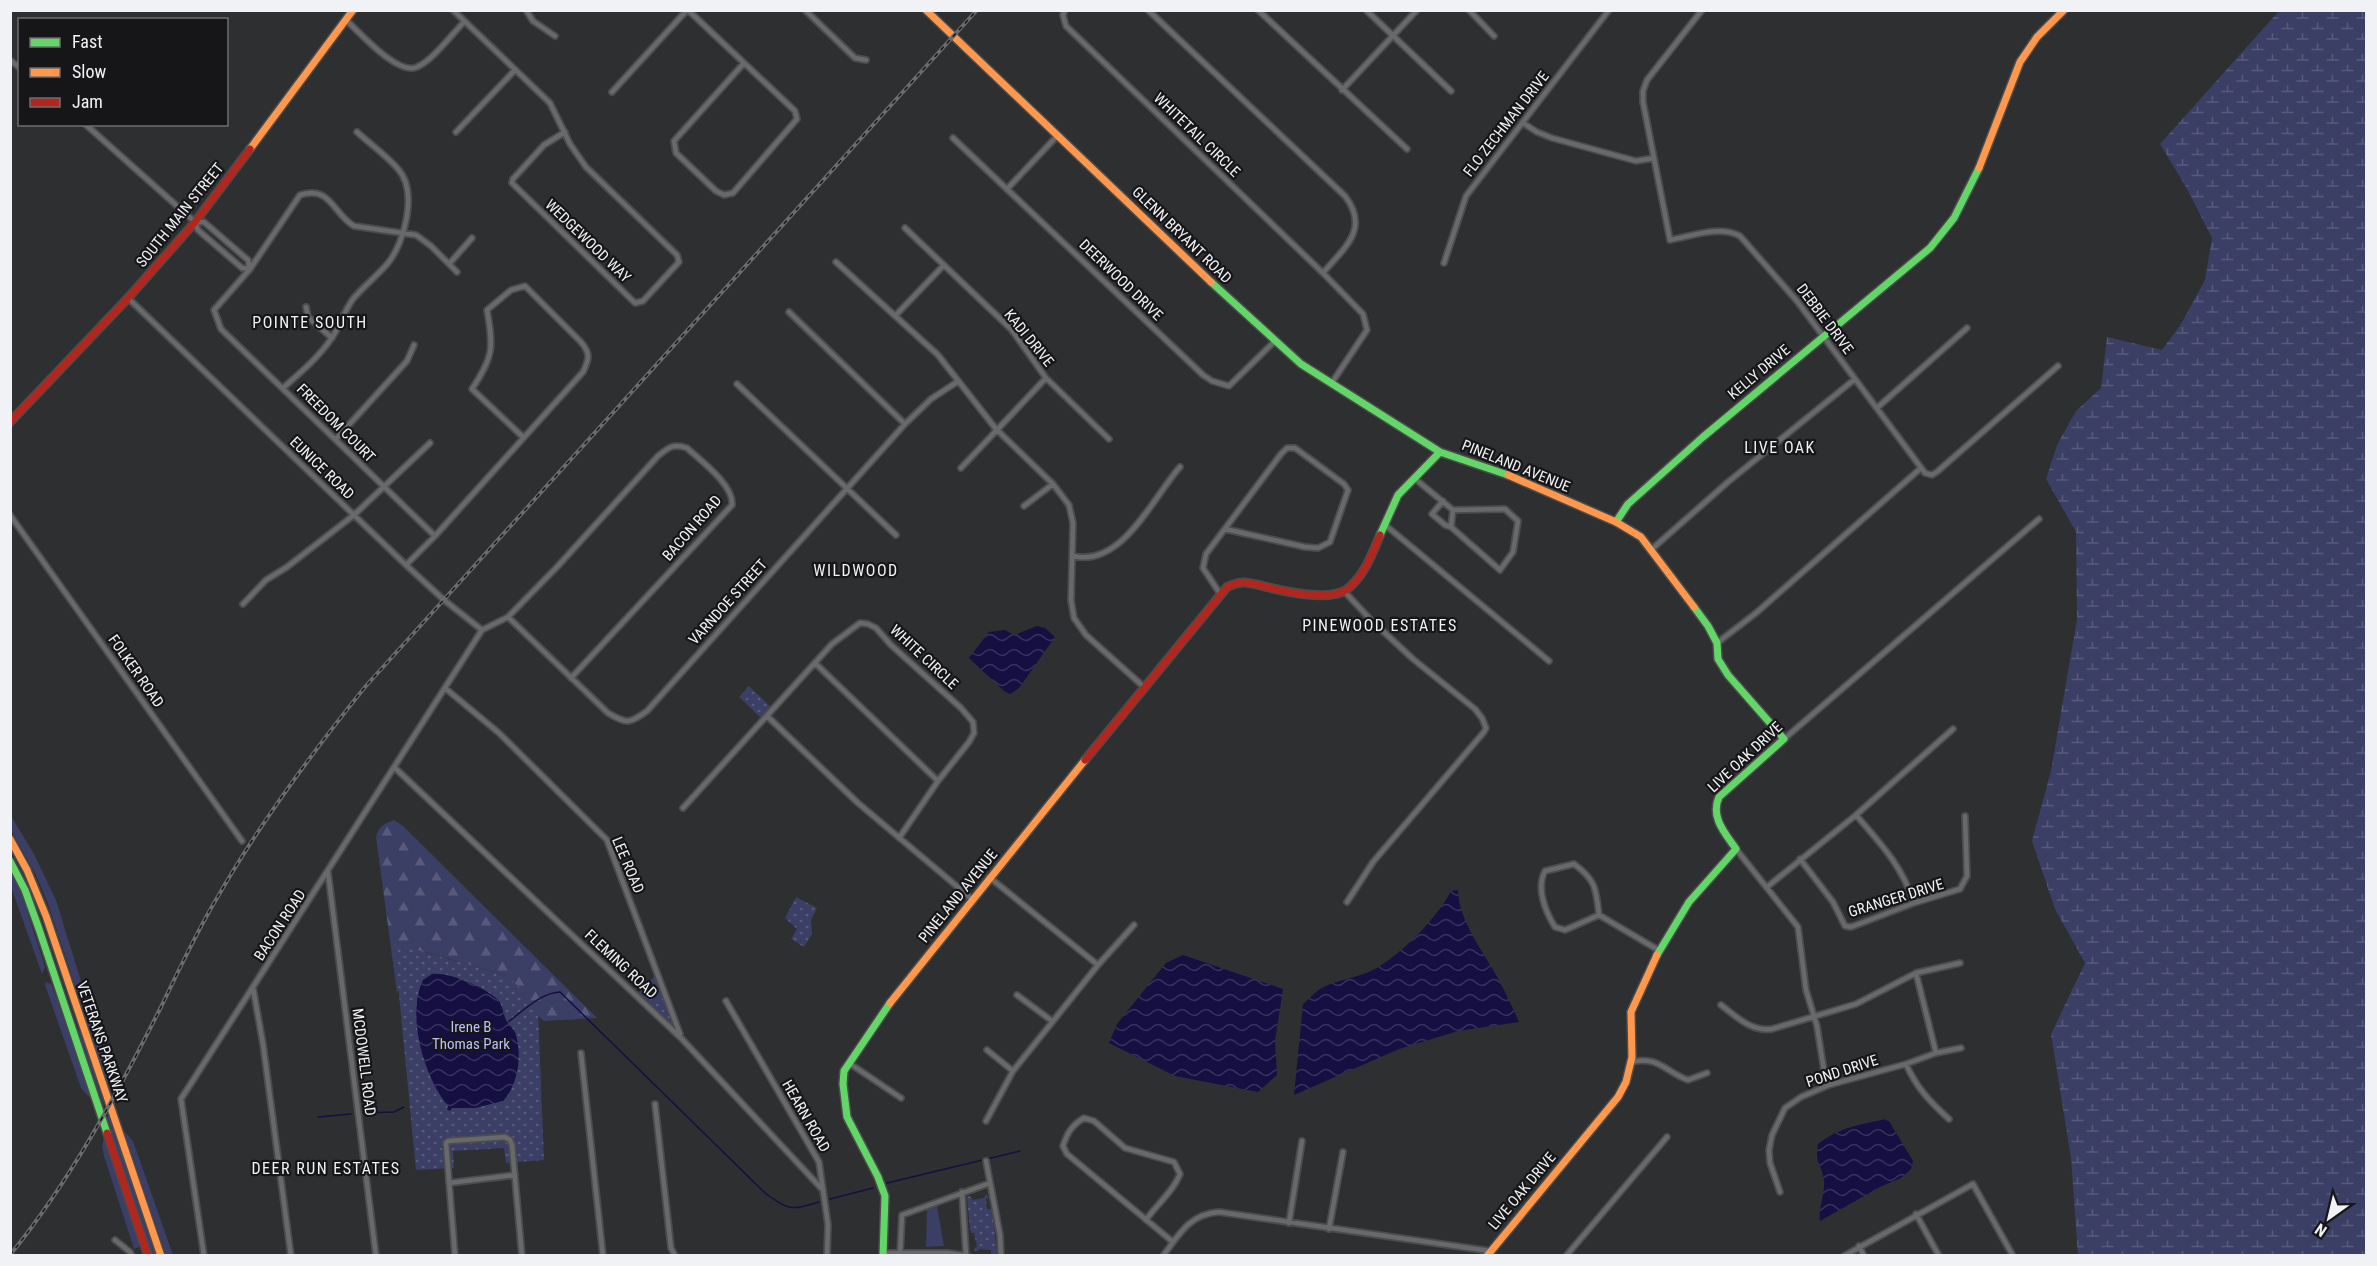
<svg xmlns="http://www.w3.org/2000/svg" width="2377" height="1266" viewBox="0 0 2377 1266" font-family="'Roboto Condensed',sans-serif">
<defs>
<pattern id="forest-firs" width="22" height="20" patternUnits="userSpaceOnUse" patternTransform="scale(1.5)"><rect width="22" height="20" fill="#3b3e65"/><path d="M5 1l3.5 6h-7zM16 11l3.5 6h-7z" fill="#585a7c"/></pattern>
<pattern id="wetland-marsh" width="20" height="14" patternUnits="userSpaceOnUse" patternTransform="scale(1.5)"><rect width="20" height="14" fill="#3b3e65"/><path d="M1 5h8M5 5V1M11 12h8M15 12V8" fill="none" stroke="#585a7c"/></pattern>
<pattern id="park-dots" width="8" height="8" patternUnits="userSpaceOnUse" patternTransform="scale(1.5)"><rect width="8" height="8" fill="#3b3e65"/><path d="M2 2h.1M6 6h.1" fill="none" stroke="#585a7c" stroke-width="1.8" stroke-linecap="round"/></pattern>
<pattern id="water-waves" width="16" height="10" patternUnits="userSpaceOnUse" patternTransform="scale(1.5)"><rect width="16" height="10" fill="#150f42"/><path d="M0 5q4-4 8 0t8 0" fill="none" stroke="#38325e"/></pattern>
</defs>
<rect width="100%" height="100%" fill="#2e2f31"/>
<path fill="#3b3e65" d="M11,816L34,854L56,900L108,1069V1084L47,901L35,873L11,830Z
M10,869L22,895L45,967L42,974L11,887Z
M46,982L51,984L56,996L91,1099L81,1088L45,985Z
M79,1030L86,1046L104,1105H103L78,1031Z
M109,1115L158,1255H152L107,1118Z
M124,1131L133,1141L173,1255H166Z
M104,1137L140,1244L139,1247L134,1249L104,1156L102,1146Z
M937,1206L944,1246L926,1247L927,1209Z"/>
<path fill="url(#forest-firs)" d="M394,820L403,826L597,1018L544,1021L538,1016L541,1089L507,976L426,952L397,993L376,837C379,826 384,824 394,820Z"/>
<path fill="url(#wetland-marsh)" d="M2279,11H2366V1255H2078L2071,1158L2051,1034L2085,963L2055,909L2032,841L2051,771L2077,619L2076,532L2046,479L2057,445L2076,411L2101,388L2107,337L2162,350L2181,324L2205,280L2212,238L2186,187L2160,144Z"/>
<path fill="url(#park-dots)" d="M749,686L771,707L761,718L739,697Z
M796,897L817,908L811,920L812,934L804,947L791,939L797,929L785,918Z
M394,943L507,976L518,986L538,1015L544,1160L506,1163L504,1148L453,1151L454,1168L416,1170Z
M657,974L677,1029L674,1031L636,995Z
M986,1194L989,1198L986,1199L987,1209H992L997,1252L995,1255H991V1250L979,1249L978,1251H975L974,1248L977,1247L974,1233H971L970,1229L967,1197L970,1196L973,1200L984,1198Z"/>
<path fill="url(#water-waves)" d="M1037,626L1045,628L1055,637L1019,688L1010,694L1004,691L969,658L989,632L1005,630L1014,635Z
M1458,890C1458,920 1485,954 1499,980C1506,994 1513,1008 1519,1022L1458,1031L1399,1049L1294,1095L1303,1004C1309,999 1314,993 1320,989C1334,980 1358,978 1373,970C1401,955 1437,918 1451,891Z
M1183,955L1283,989L1275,1041L1277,1075L1258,1092L1175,1076L1109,1043L1117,1024L1166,963Z
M432,974C449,972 484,987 497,999C503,1005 503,1013 506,1020C509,1026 515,1029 516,1035C522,1056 518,1085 503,1101L475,1108H452L450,1111L447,1109L448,1106C424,1077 406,1015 423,980Z
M1885,1119L1889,1121L1913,1161L1911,1169L1901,1178L1880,1187L1820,1221C1818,1208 1825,1195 1824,1182C1823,1165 1814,1164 1818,1144C1842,1126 1857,1126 1885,1119Z"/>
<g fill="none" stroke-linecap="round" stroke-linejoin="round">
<path stroke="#150f42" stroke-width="1.5" d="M508,1022C523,1011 540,993 560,992L765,1193C789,1210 790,1211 819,1202
M363,1113L394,1112L404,1107
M318,1117L351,1114
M887,1183L1020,1151
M830,1199L873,1188"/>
<g stroke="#4b4c4d" stroke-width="8">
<path id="street" d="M453,10L550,103L570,144L586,167L677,255L679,262L643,301L635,303L512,183L513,179L544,145L565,132
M526,10L533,21L555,36
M688,10L795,111L797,119L733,193L724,195L716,191L676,153L674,141L744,63
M805,10L855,58L866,60
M1065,10L1063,15L1066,26L1323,273C1345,247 1370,229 1345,196L1148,10
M1258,10L1407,149
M1366,10L1451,91
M1469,10L1494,36
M1702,10L1647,80L1643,91V102L1670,240C1692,236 1719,225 1740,236L1797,301L1925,473L1932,475L1938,471L2058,366
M346,20C360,33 398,76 417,67C433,60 452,34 464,22
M10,60L20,68
M1342,90L1417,10
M612,92L687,10
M1523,123L1537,132L1552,138L1636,161L1654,158
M85,124L195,222L198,230L242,268L250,269
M456,132L515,70
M953,138L1203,375L1212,381L1229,386L1276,340
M1007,189L1058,135
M195,222H204L248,260L250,269
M905,228L1011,329L1046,378L1109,439
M836,262L938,355L996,429L1053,484L1069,505L1073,523L1071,600L1074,618L1086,635L1144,687
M1444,263L1466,196L1609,10
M449,264L472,238
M1323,273L1363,314L1367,330L1331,384
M128,298L406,565L444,600L482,630
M306,307L308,317L332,338
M789,312L905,424
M895,316L943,266
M737,384L896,535
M283,388C300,373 318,358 331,339C340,327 344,311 353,299C364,286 377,276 388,263C405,242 418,191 398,169C386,155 370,144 357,132
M1878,407L1967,328
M336,439L407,361L414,345
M961,468L1046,378
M1414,478L1453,510L1451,527L1500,570L1513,552L1518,521L1505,509L1453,510
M1443,501L1432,514L1445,525L1451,527
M1024,506L1053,484
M10,515L242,841
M1384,524L1549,661
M435,536L221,329L214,310L250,269L300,195C331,185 333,214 354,226L416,235L431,246L457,272
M1652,549L1728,482L1855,379
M1073,556C1122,568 1153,497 1180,467
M406,565L435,536L583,372C589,359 591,354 581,342L525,286L511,290L487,310C494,349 493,357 472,389L523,437
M1344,591L1370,619L1413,659L1475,709L1482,718L1486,728L1484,732L1373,862L1347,902
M1221,595L1203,568L1206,554L1281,454L1287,448H1295L1344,484L1348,490L1330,542L1318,548L1305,547L1225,529
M243,604L266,580L287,567L354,515L430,443
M508,617L608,713C627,724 629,724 647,711L905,424L931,399L957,382
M482,630L508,617L557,567L658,456C669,447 674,443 687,448C701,461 734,485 732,505L571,678
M1717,643L1756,613L1921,468
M815,663L938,781
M445,688L499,733L607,840L680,1034
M767,716L858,803L972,899
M1784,739L2039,519
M394,767L681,1038L822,1189
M683,808L832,644L860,623L868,624L876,628L891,645L961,708L973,722L974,733L969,742L938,781L899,838
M1856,815C1881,844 1902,866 1914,903
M1736,849L1798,927L1806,990L1817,1026L1825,1077L1829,1085
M1800,859L1833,902L1845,926L1851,927L1914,903L1960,889L1967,876L1965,816
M328,872L376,1256
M989,877L1098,965
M1767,887L1856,815L1953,729
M1599,915C1596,889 1596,880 1574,864L1545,871C1536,888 1545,911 1555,927L1565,930L1599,915L1660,951
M1916,973L1936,1053
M253,988L263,1044L291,1256
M1017,995L1052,1021
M726,1001L819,1162L828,1225L827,1256
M1721,1005C1737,1017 1751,1032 1772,1029L1856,1004L1916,973L1960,963
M987,1050L1013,1071
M581,1053L603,1256
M1631,1062C1658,1055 1666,1072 1688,1080L1707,1073
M849,1063L901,1098
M1906,1064C1916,1087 1930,1102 1949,1119
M655,1104L671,1248L675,1256
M986,1121L1013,1071L1098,965L1134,925
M986,1161L1000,1235L1001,1256
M449,1183L515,1175
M962,1192L966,1255
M1780,1192L1770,1163L1769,1150L1772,1135L1785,1108L1801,1097L1829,1085L1906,1064L1936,1053L1961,1048
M1916,1214L1939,1256
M1146,1220C1157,1204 1173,1192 1180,1174L1174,1162L1125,1148L1094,1121L1084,1118C1072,1125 1067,1133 1063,1146L1067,1154L1173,1242
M1289,1223L1302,1141
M1329,1229L1343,1152
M115,1240L130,1252L132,1256
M1859,1246L1864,1256
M883,1253H948L968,1256
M900,1254L902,1215L990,1183
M204,1256L181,1099L482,630
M455,1256L446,1143L448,1141L505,1137L510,1140L512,1145L522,1256
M1163,1256C1179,1234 1190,1214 1219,1212L1490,1251
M1566,1256L1667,1137
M1844,1256L1973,1184L2013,1256"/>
</g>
<g stroke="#4b4c4d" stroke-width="10">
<path id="fast" d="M1211,282L1301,364L1440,452L1508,475
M1616,522L1628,504L1703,437L1930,248L1954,218L1979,168
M1380,535L1398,495L1440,452
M10,861L25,890L39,929L107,1133
M1657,955L1689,902L1736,849C1725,833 1710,817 1719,797L1784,739L1728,675L1718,659L1717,643L1708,626L1694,607
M883,1256L885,1196L878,1177L847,1117L843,1084L844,1071L890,1003"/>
</g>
<g stroke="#4b4c4d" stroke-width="10">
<path id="slow" d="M926,10L1211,282
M250,149L353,10
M1979,168L2020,62L2037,37L2064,10
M1508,475L1616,522L1641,537L1694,607
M10,839L27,870L46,916L161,1256
M890,1003L1085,760
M1487,1256L1618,1097L1626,1082L1632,1057L1631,1012L1657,955"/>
</g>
<g stroke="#4b4c4d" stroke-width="10">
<path id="jam" d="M10,422L128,298L195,222L250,149
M1085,760L1227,587C1244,579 1249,583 1267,587C1286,592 1329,601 1346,590C1364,577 1372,554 1380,535
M107,1133L148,1256"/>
</g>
<use href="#street" stroke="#69696b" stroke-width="4.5"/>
<use href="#fast" stroke="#63d668" stroke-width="7"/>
<use href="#slow" stroke="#ff974d" stroke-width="7"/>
<use href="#jam" stroke="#b3261e" stroke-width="7"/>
<g stroke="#6c6c6e" stroke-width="4">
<path id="rail" d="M10,1255C71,1180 118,1092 161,1007C179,970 196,933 217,898C260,823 311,754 365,687L977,10"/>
</g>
<use href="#rail" stroke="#161618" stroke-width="1.5" stroke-dasharray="4.5" stroke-linecap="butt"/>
</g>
<g text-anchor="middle" stroke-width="4.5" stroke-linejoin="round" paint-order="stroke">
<g font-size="15" fill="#f1f2f5" stroke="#161618">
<text transform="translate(1506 124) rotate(-52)" y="5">FLO ZECHMAN DRIVE</text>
<text transform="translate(1197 135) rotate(44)" y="5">WHITETAIL CIRCLE</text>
<text transform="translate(180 215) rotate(-51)" y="5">SOUTH MAIN STREET</text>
<text transform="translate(1182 235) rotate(44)" y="5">GLENN BRYANT ROAD</text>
<text transform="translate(588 241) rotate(44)" y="5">WEDGEWOOD WAY</text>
<text transform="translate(1121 280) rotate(44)" y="5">DEERWOOD DRIVE</text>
<text transform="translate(1825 319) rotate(53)" y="5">DEBBIE DRIVE</text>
<text transform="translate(1029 338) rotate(51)" y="5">KADI DRIVE</text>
<text transform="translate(1759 372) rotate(-40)" y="5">KELLY DRIVE</text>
<text transform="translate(336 423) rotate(45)" y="5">FREEDOM COURT</text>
<text transform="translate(1516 466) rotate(22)" y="5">PINELAND AVENUE</text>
<text transform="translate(322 468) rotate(44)" y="5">EUNICE ROAD</text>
<text transform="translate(692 528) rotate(-49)" y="5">BACON ROAD</text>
<text transform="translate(728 602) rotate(-48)" y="5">VARNDOE STREET</text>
<text transform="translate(924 657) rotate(43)" y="5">WHITE CIRCLE</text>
<text transform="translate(136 671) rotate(55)" y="5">FOLKER ROAD</text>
<text transform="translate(1745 757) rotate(-43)" y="5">LIVE OAK DRIVE</text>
<text transform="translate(628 865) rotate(67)" y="5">LEE ROAD</text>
<text transform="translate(958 896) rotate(-51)" y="5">PINELAND AVENUE</text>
<text transform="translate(1896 898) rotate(-17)" y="5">GRANGER DRIVE</text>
<text transform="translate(280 925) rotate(-57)" y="5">BACON ROAD</text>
<text transform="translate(621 964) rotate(43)" y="5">FLEMING ROAD</text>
<text transform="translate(102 1042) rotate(71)" y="5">VETERANS PARKWAY</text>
<text transform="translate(364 1062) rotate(83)" y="5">MCDOWELL ROAD</text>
<text transform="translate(1842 1071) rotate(-18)" y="5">POND DRIVE</text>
<text transform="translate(806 1116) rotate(60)" y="5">HEARN ROAD</text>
<text transform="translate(1522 1191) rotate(-50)" y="5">LIVE OAK DRIVE</text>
</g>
<g font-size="15" fill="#bac0f7" stroke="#161618">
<text x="471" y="1032">Irene B<tspan x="471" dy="17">Thomas Park</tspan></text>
</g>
<g font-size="16" letter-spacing="1.5" fill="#f1f2f5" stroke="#161618">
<text x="310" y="328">POINTE SOUTH</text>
<text x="1780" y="453">LIVE OAK</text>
<text x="856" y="576">WILDWOOD</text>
<text x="1380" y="631">PINEWOOD ESTATES</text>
<text x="326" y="1174">DEER RUN ESTATES</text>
</g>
</g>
<rect width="2377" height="1266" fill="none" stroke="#f1f2f5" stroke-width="24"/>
<rect x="18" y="18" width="210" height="108" fill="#161618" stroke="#6e6e70" stroke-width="1.5"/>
<rect x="30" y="38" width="30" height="9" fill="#63d668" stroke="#6e6e70" stroke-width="1.5"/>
<text x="72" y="48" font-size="18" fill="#f1f2f5">Fast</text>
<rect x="30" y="68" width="30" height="9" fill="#ff974d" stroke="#6e6e70" stroke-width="1.5"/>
<text x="72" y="78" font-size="18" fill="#f1f2f5">Slow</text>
<rect x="30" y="98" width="30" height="9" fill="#b3261e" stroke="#6e6e70" stroke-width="1.5"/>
<text x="72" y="108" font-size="18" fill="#f1f2f5">Jam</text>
<g transform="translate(2329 1218) rotate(214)" stroke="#161618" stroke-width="4.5" paint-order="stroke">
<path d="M0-4.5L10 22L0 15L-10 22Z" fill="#f1f2f5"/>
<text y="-9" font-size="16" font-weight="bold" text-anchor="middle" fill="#f1f2f5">N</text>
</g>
</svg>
